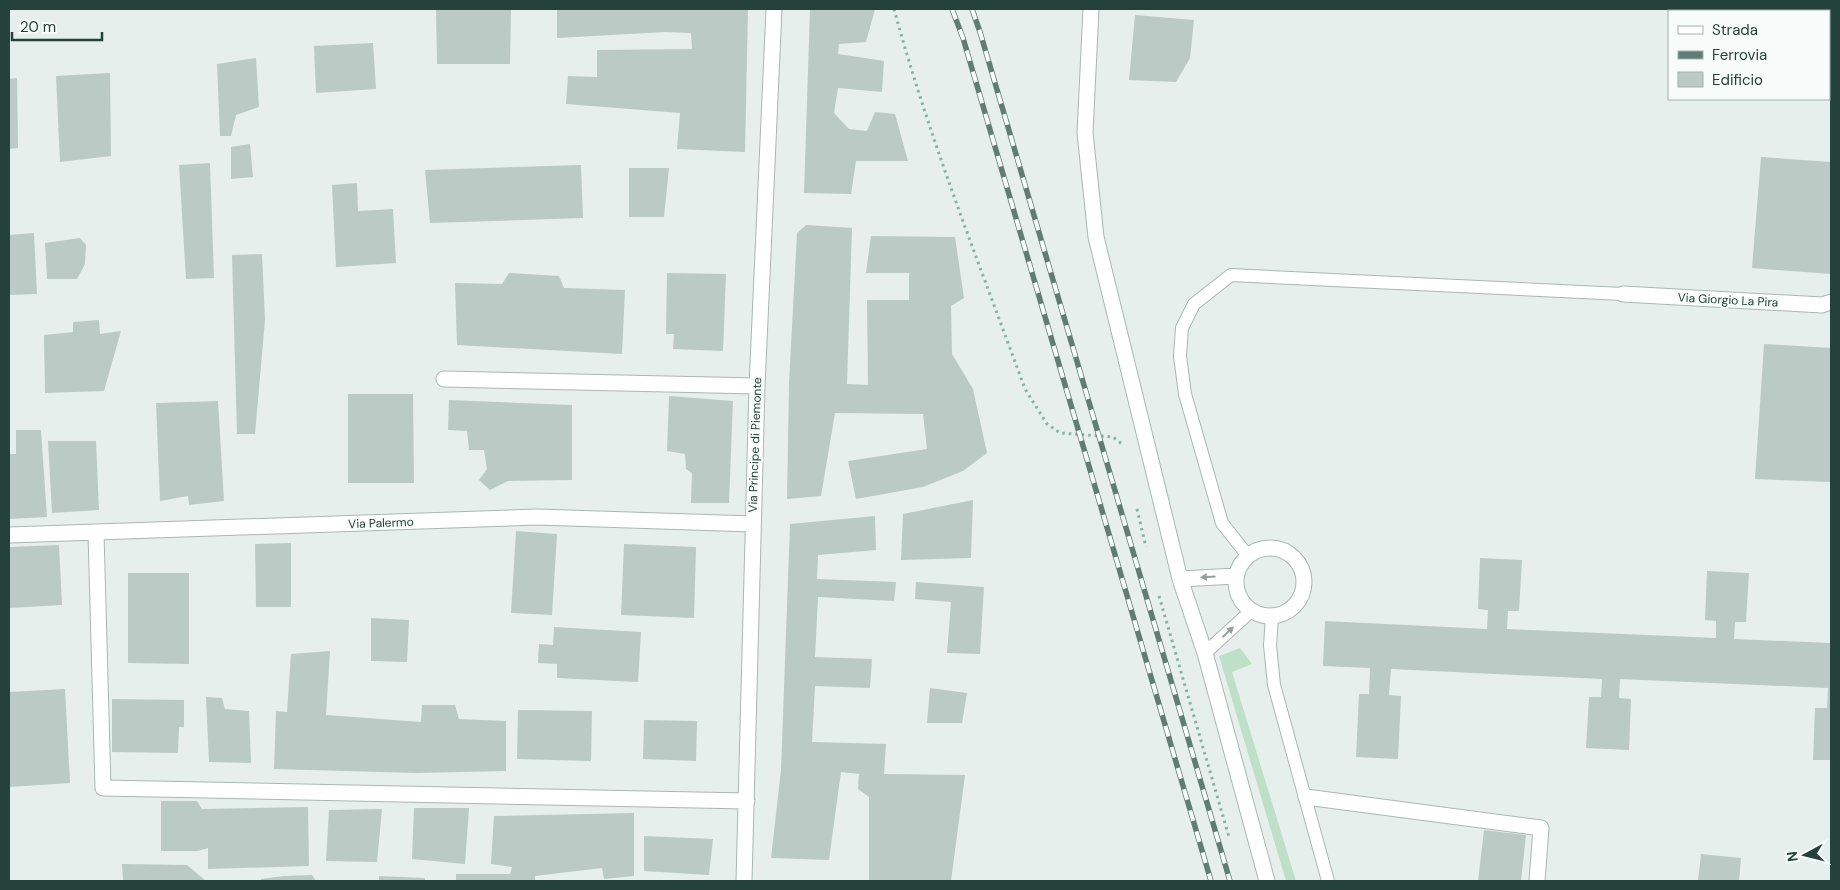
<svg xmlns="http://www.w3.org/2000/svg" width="1840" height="890" viewBox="0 0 1840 890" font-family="'DM Sans',sans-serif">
<rect width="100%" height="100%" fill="#e6efeb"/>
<path fill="#bfe0c8" d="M1240,648L1252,664L1232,672L1296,881H1286L1219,656Z"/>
<path fill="#bbcac4" d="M436,9H511L510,64H437Z
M557,9H748L745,152L677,149L680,113L566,104L568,76L597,77V50L692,49L691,33L665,32L557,38Z
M810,9H875L866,42L839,44L838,54L884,61L882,92L838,88L834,113L849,129L867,131L875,112L895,114L908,161H856L851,194L804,193Z
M1135,15L1194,20L1190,58L1176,82L1129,80Z
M373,43L376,89L316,93L314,46Z
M256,58L259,107L236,115L231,136H220L217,64Z
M110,73L111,156L60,162L56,76Z
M17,78L18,148L9,149V79Z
M250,144L253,177L231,179V147Z
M1761,157L1831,162V274L1752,268Z
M210,163L214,278L186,279L179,165Z
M581,165L583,218L430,223L425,170Z
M629,168H669L664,217H629Z
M357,183L358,211L393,209L396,263L336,267L332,185Z
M806,225L852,228L847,384L868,385L867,300H909V273H866L871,236L955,237L964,298L951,306L952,354L973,389L987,453L963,471L923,487L856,499L848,461L927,449L923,414L835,413L821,496L787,499L789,383L797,233Z
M34,233L37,294L9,295V235Z
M80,238L86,245L85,264L77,279H47L45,243Z
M262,254L265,320L255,434H237L232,255Z
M509,273L559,276L564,288L625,290L622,354L457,345L455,283L502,284Z
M667,273L726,274L723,351L673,349L674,334H666Z
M99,320L100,334L121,331L104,391L45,393L44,335L73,332V322Z
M1764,344L1831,348V482L1755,479Z
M348,394H413L414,483H348Z
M669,396L733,401L729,503H691L692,473L686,469L685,454L667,451Z
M449,400L572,405V480L508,481L490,490L479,480L487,469L484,450H469L467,431L448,430Z
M218,401L224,501L189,505L188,496L160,501L156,403Z
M16,430H41L47,517L9,519V454H16Z
M48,441H96L99,510L52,513Z
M973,500L971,558L901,560L903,514Z
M875,516L876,550L818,555L817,579L896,582L894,601L818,597L815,657L872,659L870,688L815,686L812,742L886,744L884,774L965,775L951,881H869V797L858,789L859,774L841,772L829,860L771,858L781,770L790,524Z
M516,531L557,534L552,615L511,613Z
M291,543V607H256L255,544Z
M624,544L696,547L694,618L621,615Z
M59,545L62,605L9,608V547Z
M1480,558L1522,560L1519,611H1508L1507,629L1716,638V621L1705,620L1707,571L1749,573L1746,622H1735L1734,639L1831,643V760H1813L1815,708H1827L1828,688L1620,679L1619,698L1631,699L1629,750L1586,748L1589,697H1601L1602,679L1391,669L1389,695L1401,696L1398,759L1356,757L1359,694H1369L1370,668L1323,666L1325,621L1487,629L1488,610L1478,609Z
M128,573H189V664L128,663Z
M916,582L984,587L980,654L947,653L951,602L915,599Z
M371,618L409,620L407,662L371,661Z
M554,627L641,632L638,682L557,678V664L538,663L539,644L553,645Z
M330,651L326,715L421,722L422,705H455L459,719L506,721V771L416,773L274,769L276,711L287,712L291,654Z
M930,688L967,693L962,723H927Z
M65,689L70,783L9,787V692Z
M206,697L222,698L225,709L249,711L251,763L209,762Z
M112,699L184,700V727H179L178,753L112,752Z
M518,710L592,711L591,761L517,759Z
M644,720L697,721L696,761L643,759Z
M161,801H197L202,809L308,807L309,866L208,869V848L198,851H161Z
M414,808H469L465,864L412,859Z
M382,809L377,862L326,861L329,810Z
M634,813V876L604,879L602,868L535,876V881H456V874H510L512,867L491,864L494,816Z
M1484,830L1526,835L1521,881H1478Z
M644,836L713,839L709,875L644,871Z
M1701,854L1741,858L1739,881H1698Z
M122,864L187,865L206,881H123Z
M312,875L316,881H261V879L284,876Z
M379,876L425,878V881H379Z"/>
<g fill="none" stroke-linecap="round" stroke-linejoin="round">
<g stroke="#a8b8b2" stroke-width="14">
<path id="service" d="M1248,556L1222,523L1185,394L1180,356L1182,328L1194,304L1231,275L1623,294
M1272,616L1270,645L1274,685L1328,881
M1205,653L1251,611"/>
</g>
<g stroke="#a8b8b2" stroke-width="17">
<path id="minor" d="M1091,9L1085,133L1096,237L1180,579L1205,653L1267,881
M1623,294L1822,305L1831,302
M444,379L757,386
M96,533L103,788L747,801
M9,535L537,517L753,524
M1236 582a34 34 0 1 1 68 0a34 34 0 1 1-68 0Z
M1180,579L1236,576
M1306,797L1541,828L1537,881
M744,881L757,386L774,9"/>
</g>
<path stroke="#86b3a5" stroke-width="3" stroke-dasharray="2.5 4" stroke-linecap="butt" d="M894,9C929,138 979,263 1025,389L1047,424L1060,433L1113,437L1122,444
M1137,509L1146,547
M1159,596L1229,837"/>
<use href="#service" stroke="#fff" stroke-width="12"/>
<use href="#minor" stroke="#fff" stroke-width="15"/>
<g stroke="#5f7d75" stroke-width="5.5">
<path id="rail" d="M952,9L963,38L1211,881
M972,9L980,32L1230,881"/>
</g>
<use href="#rail" stroke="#f7fbf9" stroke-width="4" stroke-dasharray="11" stroke-linecap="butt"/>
</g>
<defs><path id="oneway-solid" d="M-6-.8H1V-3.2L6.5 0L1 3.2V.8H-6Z" transform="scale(1.25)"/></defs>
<g fill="#92a09c">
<use href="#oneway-solid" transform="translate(1208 577) rotate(176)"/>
<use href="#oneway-solid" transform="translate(1228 632) rotate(-43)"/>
</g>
<g text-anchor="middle" stroke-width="4.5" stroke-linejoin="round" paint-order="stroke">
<g font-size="12" fill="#24423a" stroke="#f7fbf9">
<text transform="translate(1728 300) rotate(3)" y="4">Via Giorgio La Pira</text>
<text transform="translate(755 445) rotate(-88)" y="4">Via Principe di Piemonte</text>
<text transform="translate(381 523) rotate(-2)" y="4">Via Palermo</text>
</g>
</g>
<rect width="1840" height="890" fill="none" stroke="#24423a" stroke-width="20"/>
<rect x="1668" y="10" width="162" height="90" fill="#f7fbf9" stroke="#a3b1ad"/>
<rect x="1678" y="26" width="25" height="8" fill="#ffffff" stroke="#a3b1ad"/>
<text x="1712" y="35" font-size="15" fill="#24423a">Strada</text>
<rect x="1678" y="51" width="25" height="8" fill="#5f7d75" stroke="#a3b1ad"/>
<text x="1712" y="60" font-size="15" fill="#24423a">Ferrovia</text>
<rect x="1678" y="72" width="25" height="15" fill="#bbcac4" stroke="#a3b1ad"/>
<text x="1712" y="85" font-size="15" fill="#24423a">Edificio</text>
<g transform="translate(1805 855) rotate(263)" stroke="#f7fbf9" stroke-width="4" paint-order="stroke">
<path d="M0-4L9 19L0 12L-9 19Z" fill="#24423a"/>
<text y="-8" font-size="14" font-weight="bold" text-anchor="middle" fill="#24423a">N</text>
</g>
<path d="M12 32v8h90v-8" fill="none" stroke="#24423a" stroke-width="2.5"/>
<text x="20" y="32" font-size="15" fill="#24423a" stroke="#f7fbf9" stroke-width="4" paint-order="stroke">20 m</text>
</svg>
